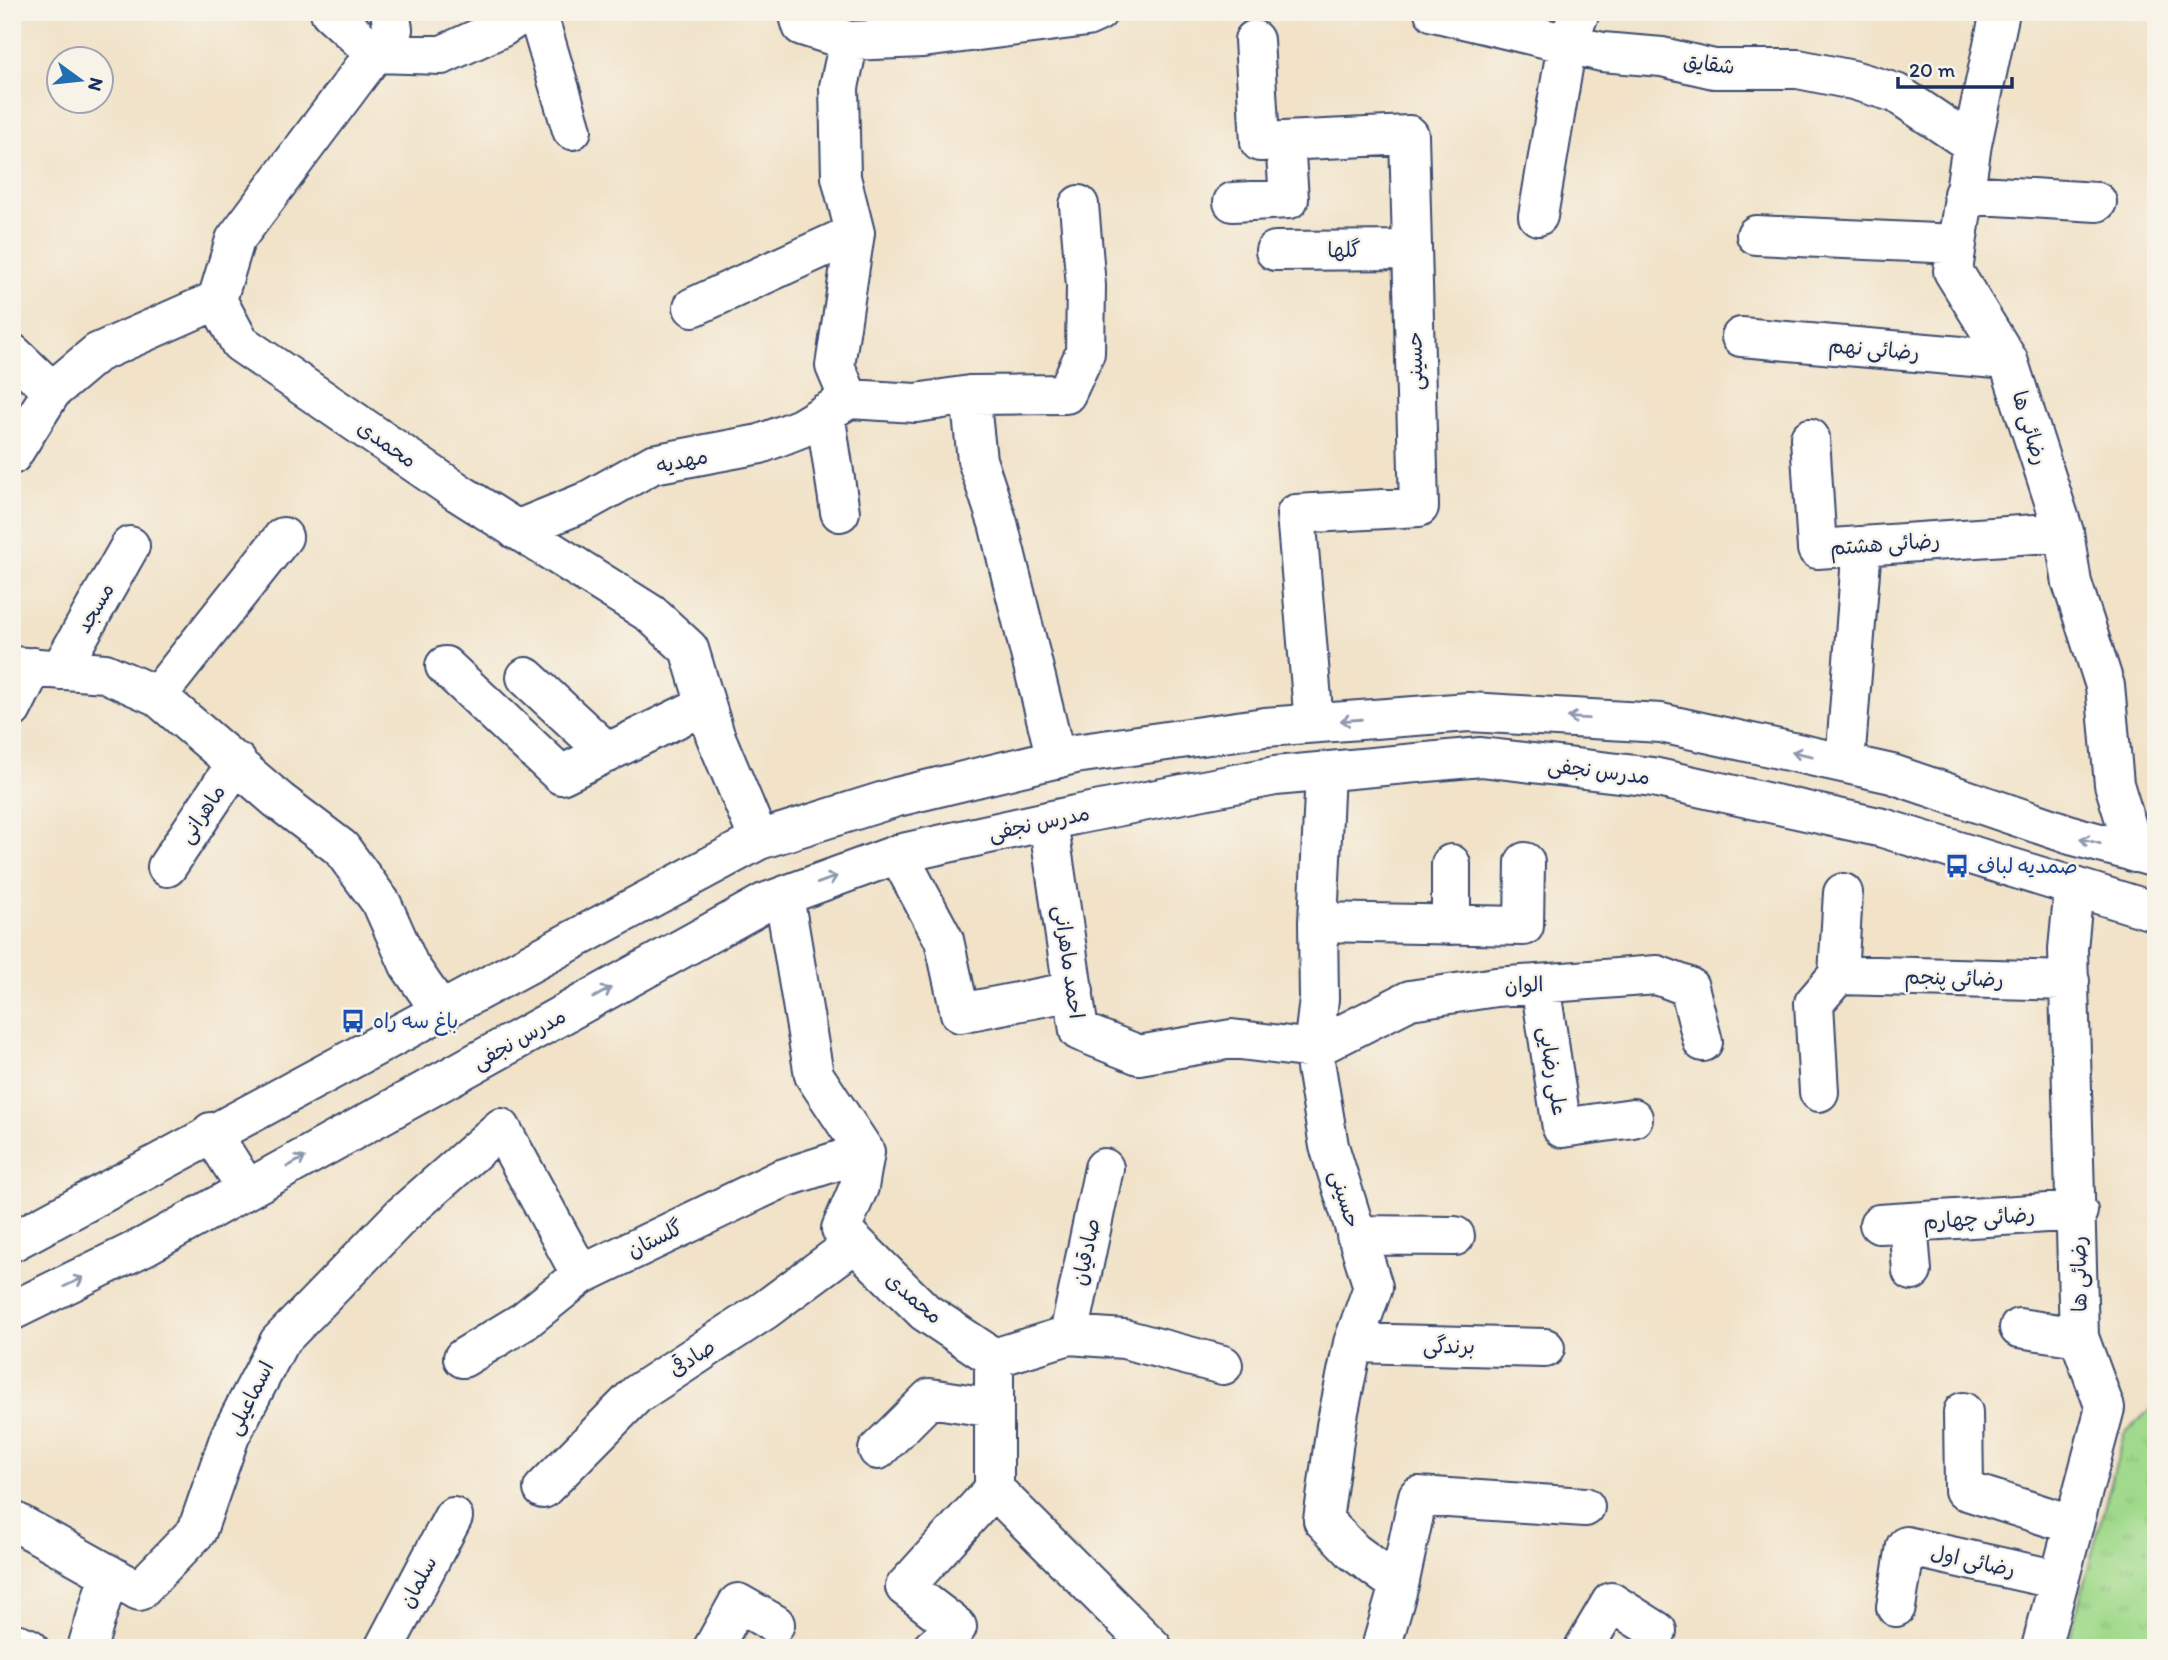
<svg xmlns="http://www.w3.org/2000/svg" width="2168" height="1660" viewBox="0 0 2168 1660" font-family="Itim,'Playpen Sans Arabic',sans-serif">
<defs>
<pattern id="park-tufts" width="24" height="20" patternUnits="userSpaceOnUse" patternTransform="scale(1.75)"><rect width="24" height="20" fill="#a1da8c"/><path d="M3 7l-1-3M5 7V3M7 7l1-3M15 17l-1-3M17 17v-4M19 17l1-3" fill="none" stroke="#8abb7b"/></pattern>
</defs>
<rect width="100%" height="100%" fill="#f7f3e8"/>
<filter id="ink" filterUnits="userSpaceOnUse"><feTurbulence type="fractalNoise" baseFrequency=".0143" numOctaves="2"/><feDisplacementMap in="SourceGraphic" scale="14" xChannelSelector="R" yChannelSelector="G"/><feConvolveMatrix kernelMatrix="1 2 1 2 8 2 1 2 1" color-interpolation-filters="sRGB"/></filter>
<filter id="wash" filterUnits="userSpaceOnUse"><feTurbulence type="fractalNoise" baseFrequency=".00686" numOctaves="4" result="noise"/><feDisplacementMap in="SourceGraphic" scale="28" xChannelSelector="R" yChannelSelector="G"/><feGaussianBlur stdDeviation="1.57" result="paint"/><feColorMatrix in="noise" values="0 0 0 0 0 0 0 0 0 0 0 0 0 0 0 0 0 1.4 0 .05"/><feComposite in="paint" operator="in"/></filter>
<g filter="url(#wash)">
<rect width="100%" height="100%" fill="#f1e2c8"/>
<path fill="url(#park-tufts)" stroke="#5e8475" stroke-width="2" d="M2156,1404V1648H2067L2124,1434Z"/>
</g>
<g filter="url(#ink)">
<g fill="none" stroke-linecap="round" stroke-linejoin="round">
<g stroke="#3b4a6e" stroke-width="42">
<path id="minor" d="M330,12L375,53L442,55L501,28L525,12
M390,12L393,29L235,240L217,300L240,343L459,493L651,614L689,649L715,735L759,840
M537,12L572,130
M798,12L802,26L849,41L923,38L1087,17L1098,12
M1434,12L1602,52L1662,57L1714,69H1798L1853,80L1896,93L1972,144
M2000,12L1972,144L1953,271L2008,360L2064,532L2072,583L2105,686L2114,784L2135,853
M1254,40L1260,142L1409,135L1419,507L1296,514L1314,723
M849,41L839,87L841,177L855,233L835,366L849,399L916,403L970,395L1066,394L1085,353L1086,286L1079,205
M1963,194L2097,202
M1233,202L1289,199L1285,141
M1538,216L1567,44L1580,12
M1756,235L1957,244
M1275,251L1412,250
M693,307L855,233
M1741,337L2008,360
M12,353L52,391
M970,395L977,460L998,523L1056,759
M825,413L840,512
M1810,438L1817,549L2064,532
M12,455L52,391L97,353L217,300
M516,530L585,502L653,464L760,444L801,428L849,399
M12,666L105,673L157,696L278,800L341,848L382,904L409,965L440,1010
M445,666L561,775L705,705
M60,670L130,546
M526,677L608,753
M157,696L283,537
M12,709L33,667
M1845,763L1862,546
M1325,772L1318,922L1319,999L1313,1049L1329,1146L1373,1287L1353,1343L1336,1426L1323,1520L1354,1552L1399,1585L1381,1648
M1048,821L1079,1031L1139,1055L1232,1039L1313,1049L1410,1000L1496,987L1657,975L1689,987L1703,1042
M898,854L944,940L960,1013L1074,991
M167,867L237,762
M784,896L814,1075L865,1152L859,1187L841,1229L925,1312L994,1358V1489L1153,1648
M1318,922L1524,926L1525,862
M1451,925V864
M1838,975L2070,981
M1540,984L1562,1128L1633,1118
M1819,1092L1814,1003L1838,975L1843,893
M1908,1223L1912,1271
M1879,1224L2078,1211
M1356,1235L1455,1236
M2019,1328L2079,1337
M1069,1335L1104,1168
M1353,1343L1545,1348
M463,1358L524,1321L581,1275L781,1179L865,1152
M994,1358L1069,1335L1124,1339L1223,1365
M1963,1412L1964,1490L2074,1525
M878,1450L930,1398L994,1408
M543,1489L637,1394L765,1310L855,1243
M12,1520L139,1591L197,1531L230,1436L279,1342L402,1215L501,1128L581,1275
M1399,1585L1418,1496L1585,1507
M1896,1607L1906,1546L2059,1580
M19,1644L29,1648
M87,1648L109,1574
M384,1648L453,1517
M713,1648L738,1603L775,1624
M932,1648L957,1627L905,1587L994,1489
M1584,1648L1611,1602L1657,1631
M2041,1648L2105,1408L2079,1337L2068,949L2074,887"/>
</g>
<g stroke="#3b4a6e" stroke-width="42">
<path id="major" d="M211,1132L247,1189
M12,1242L759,840L897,797L1075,754L1265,727L1469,712L1661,723L1892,774L2074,836L2156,858
M12,1311L145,1246L764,903L898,854L1075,815L1275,776L1481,757L1653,777L1883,828L2156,912"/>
</g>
<use href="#minor" stroke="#fff" stroke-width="38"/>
<use href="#major" stroke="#fff" stroke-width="38"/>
</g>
<defs><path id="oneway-shaft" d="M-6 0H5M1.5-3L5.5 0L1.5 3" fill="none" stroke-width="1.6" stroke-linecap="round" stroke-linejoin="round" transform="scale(1.75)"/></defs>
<g stroke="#8d97ae">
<use href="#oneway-shaft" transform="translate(1578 718) rotate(-177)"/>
<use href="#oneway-shaft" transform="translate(1351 720) rotate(176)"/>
<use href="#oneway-shaft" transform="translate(1802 754) rotate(-168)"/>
<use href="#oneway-shaft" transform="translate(2090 841) rotate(-165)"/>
<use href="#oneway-shaft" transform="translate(827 880) rotate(-20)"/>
<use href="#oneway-shaft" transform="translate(602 993) rotate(-29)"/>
<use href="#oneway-shaft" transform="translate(296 1162) rotate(-29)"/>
<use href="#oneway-shaft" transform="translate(74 1282) rotate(-25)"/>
</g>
</g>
<defs>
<g id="bus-bare" transform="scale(1.89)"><path d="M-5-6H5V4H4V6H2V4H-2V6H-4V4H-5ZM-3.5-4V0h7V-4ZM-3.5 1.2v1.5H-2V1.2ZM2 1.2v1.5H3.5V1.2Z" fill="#1a4fb4" stroke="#f7f3e8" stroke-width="2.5" paint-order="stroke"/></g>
</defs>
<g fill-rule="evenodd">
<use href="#bus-bare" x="1957" y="866"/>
<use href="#bus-bare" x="353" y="1021"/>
</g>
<g text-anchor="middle" stroke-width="5" stroke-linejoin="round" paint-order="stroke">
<g font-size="21" fill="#1b2f5e" stroke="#f7f3e8">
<text transform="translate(1709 64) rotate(7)" y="7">شقایق</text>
<text transform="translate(1344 250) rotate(-1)" y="7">گلها</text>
<text transform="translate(1874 349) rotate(5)" y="7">رضائی نهم</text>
<text transform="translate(1415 361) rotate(-91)" y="7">حسینی</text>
<text transform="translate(2030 428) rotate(73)" y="7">رضائی ها</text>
<text transform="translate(387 444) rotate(35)" y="7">محمدی</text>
<text transform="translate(682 461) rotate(-12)" y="7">مهدیه</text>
<text transform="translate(1885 544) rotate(-4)" y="7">رضائی هشتم</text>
<text transform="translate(95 608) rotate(-60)" y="7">مسجد</text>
<text transform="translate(1599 771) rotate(7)" y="7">مدرس نجفی</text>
<text transform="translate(202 814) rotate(-56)" y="7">ماهرانی</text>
<text transform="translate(1039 823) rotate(-12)" y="7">مدرس نجفی</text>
<text transform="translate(1069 962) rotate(82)" y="7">احمد ماهرانی</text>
<text transform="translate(1954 978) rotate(2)" y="7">رضائی پنجم</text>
<text transform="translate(1524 985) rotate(-3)" y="7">الوان</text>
<text transform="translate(519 1039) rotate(-29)" y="7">مدرس نجفی</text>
<text transform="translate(1553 1071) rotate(81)" y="7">علی رضایی</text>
<text transform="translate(1345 1199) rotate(73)" y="7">حسینی</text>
<text transform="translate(1979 1218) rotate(-4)" y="7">رضائی چهارم</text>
<text transform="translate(655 1239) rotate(-26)" y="7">گلستان</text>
<text transform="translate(1086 1252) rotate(-78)" y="7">صادقیان</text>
<text transform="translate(2079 1274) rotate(-91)" y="7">رضائی ها</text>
<text transform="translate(914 1298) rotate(41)" y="7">محمدی</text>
<text transform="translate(1449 1346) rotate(1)" y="7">برندگی</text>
<text transform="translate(692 1358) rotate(-33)" y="7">صادقی</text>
<text transform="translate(250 1398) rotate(-63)" y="7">اسماعیلی</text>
<text transform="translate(1973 1561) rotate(12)" y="7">رضائی اول</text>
<text transform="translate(418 1582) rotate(-62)" y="7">سلمان</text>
</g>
<g font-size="21" fill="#164399" stroke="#f7f3e8" text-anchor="start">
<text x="1977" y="873">صمدیه لباف</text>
<text x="373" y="1028">باغ سه راه</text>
</g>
</g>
<rect width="2168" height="1660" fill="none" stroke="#f7f3e8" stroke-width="42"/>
<g transform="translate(80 80) rotate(105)"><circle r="33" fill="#f7f3e8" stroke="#9fa5b1" stroke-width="2"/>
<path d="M0-5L12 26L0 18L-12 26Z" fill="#1f6fb2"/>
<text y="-10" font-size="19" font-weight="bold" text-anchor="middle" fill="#1b2f5e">N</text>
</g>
<path d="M1898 77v10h114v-10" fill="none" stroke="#1b2f5e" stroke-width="3.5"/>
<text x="1909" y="77" font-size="21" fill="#1b2f5e" stroke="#f7f3e8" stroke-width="5" paint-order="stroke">20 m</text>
</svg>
